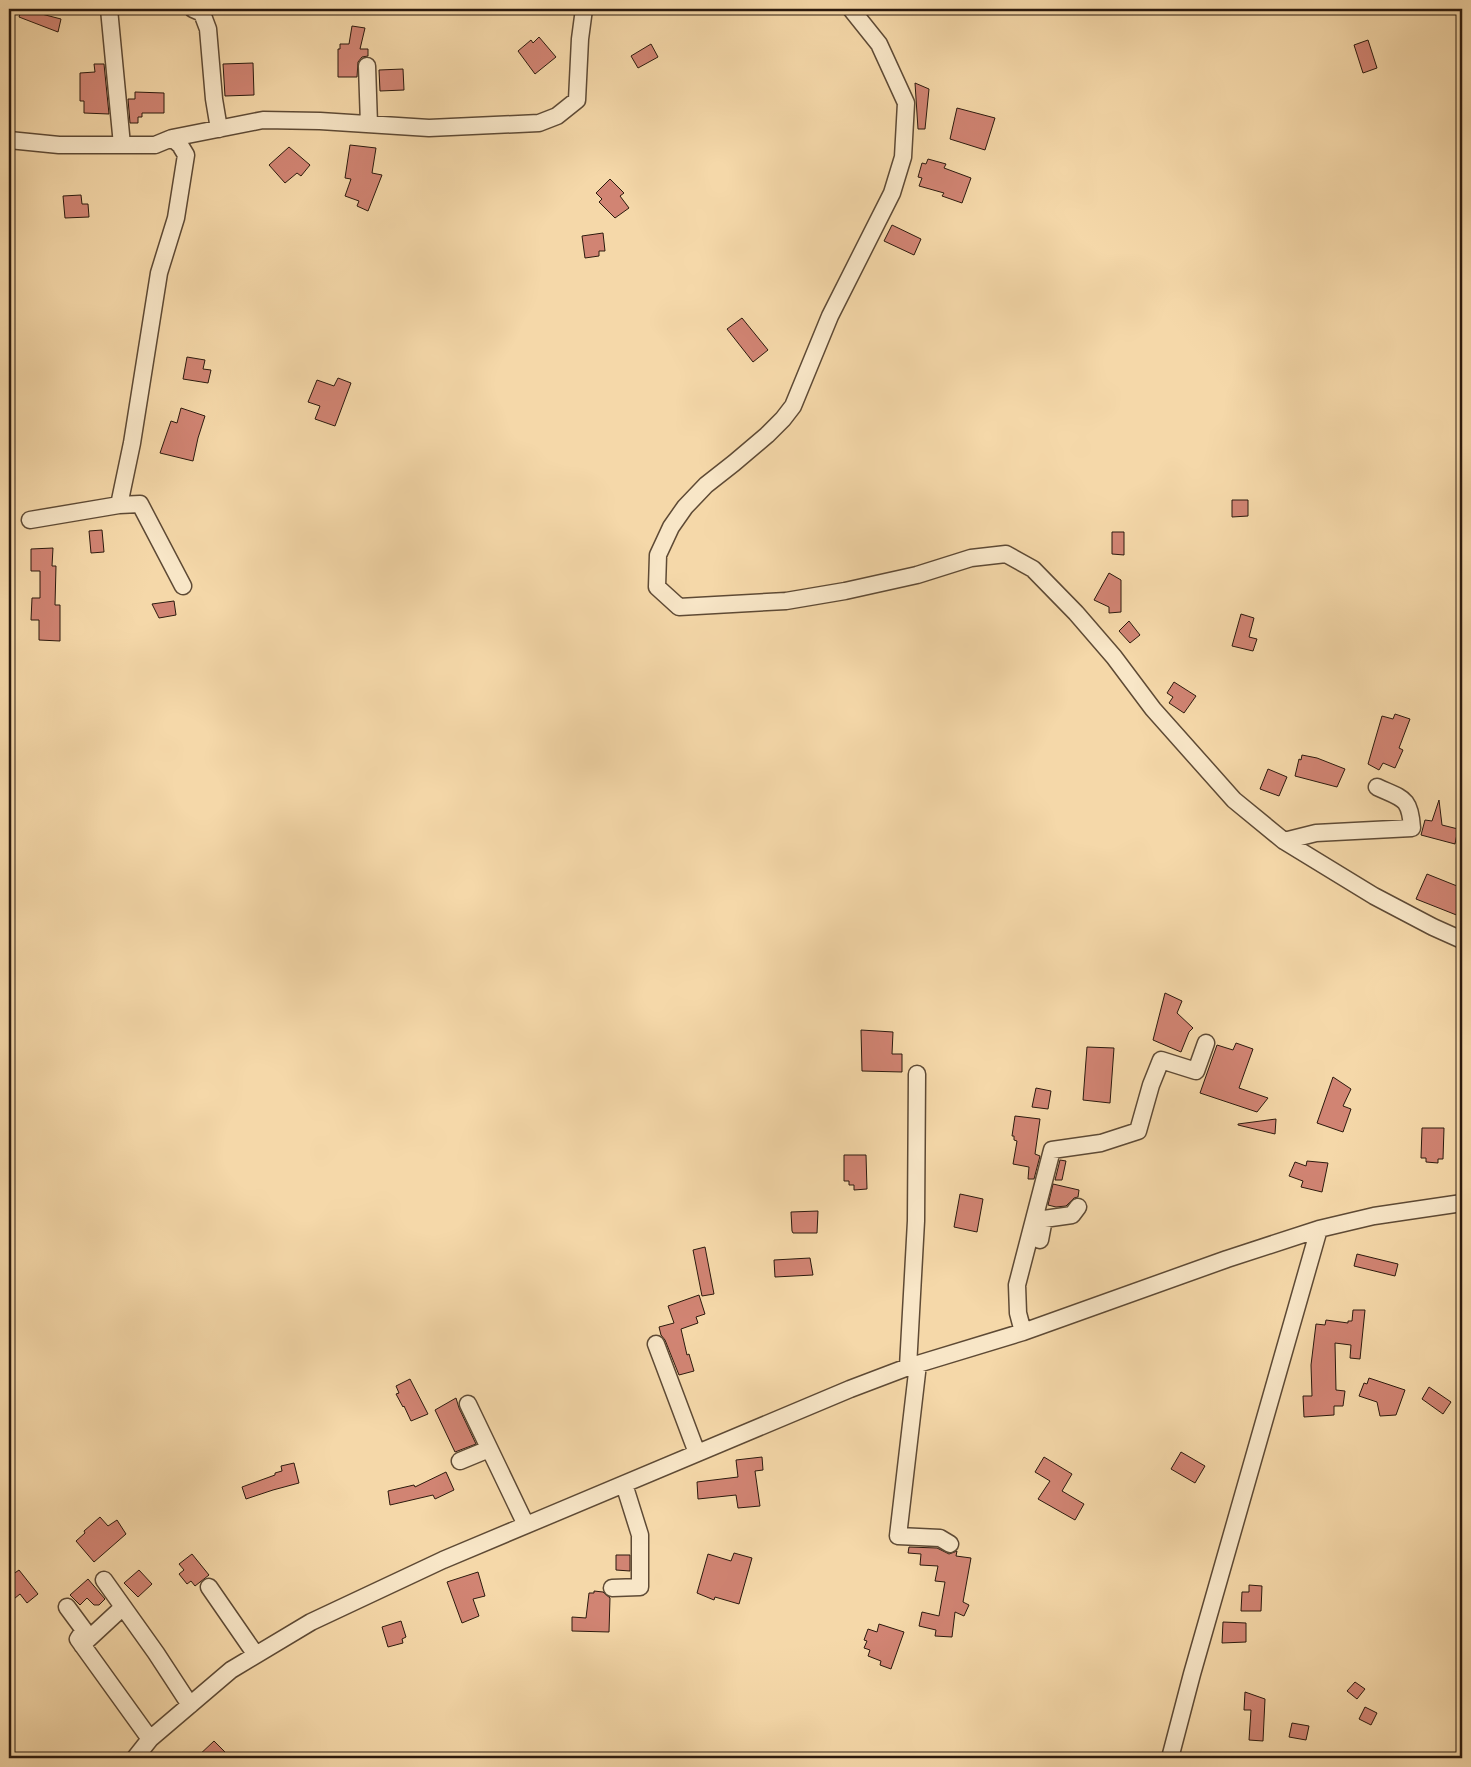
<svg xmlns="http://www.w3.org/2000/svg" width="1471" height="1767" viewBox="0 0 1471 1767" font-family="'IM FELL DW Pica',serif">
<rect width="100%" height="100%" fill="#f5d8a9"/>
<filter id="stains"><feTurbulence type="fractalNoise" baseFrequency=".004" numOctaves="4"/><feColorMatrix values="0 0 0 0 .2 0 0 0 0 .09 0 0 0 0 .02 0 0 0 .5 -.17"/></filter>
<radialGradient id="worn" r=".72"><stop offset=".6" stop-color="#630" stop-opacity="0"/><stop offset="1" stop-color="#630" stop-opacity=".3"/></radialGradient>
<path fill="#d18473" stroke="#2c1a0e" d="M22,9L61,19L58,32L19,17Z
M352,26L365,28L360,49H368V56L362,57L358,62L357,77H338V49H340V44H349Z
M539,37L556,57L535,74L518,51L531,40L533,43Z
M1368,40L1377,68L1363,73L1354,45Z
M651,44L658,57L638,68L631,56Z
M253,63L254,95L225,96L223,64Z
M94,64H104L109,114L84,113V101H80V73L95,72Z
M403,69L404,90L380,91L379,70Z
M915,83L929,89L925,129H918Z
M135,92L164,93V113H142V117H138V123H130L128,99H135Z
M957,108L995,118L985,150L950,139Z
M350,145L376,148L372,173L382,175L368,211L357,206L359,201L345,196L351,179L345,178Z
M289,147L310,165L301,176L297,173L285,183L269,165Z
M928,159L946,164L944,168L971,178L962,203L942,196L944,193L919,186L922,178L918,177L922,163L926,164Z
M610,179L624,193L620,196L629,208L615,218L599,202L602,199L596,193Z
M81,195L82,204H88L89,217L65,218L63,196Z
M892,225L921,239L914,255L884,241Z
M603,233L605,251H599V256L585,258L582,236Z
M742,318L768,350L753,362L727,329Z
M187,357L205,360L203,369L211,370L208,383L183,379Z
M338,378L351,383L335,426L315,419L320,406L308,402L317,380L334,386Z
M181,408L205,416L198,438L193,461L160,453L171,421L177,423Z
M1232,500H1248V516L1232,517Z
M102,530L104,552L91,553L89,531Z
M1112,532H1124V555L1112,554Z
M53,548L52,566H56L55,605H60V641L39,640V620H31L32,598H40V571H31V549Z
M1109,573L1121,580V612L1109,613V607L1094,600Z
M174,601L176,615L159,618L152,604Z
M1241,614L1254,618L1249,637L1257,639L1253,651L1232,646Z
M1129,621L1140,635L1130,643L1119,631Z
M1174,682L1196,696L1184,713L1169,703L1173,697L1167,693Z
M1395,714L1410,719L1399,748L1403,750L1395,768L1383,763L1379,770L1368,764L1382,716L1393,719Z
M1302,755L1317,758L1345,769L1337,787L1295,776L1299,759L1301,760Z
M1268,769L1287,777L1279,796L1260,789Z
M1439,800L1442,825L1458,829L1455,844L1421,835L1425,820L1432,821Z
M1427,874L1462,888V908L1459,916L1416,899Z
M1165,993L1182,1001L1177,1013L1193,1028L1189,1032L1181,1052L1153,1040Z
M861,1030L893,1032L892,1054H902V1072L862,1071Z
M1236,1043L1253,1049L1239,1088L1268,1098L1257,1112L1200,1093L1217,1045L1233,1050Z
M1087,1047L1114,1048L1110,1103L1083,1100Z
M1333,1077L1351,1089L1343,1106L1351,1109L1343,1132L1317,1123Z
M1036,1088L1051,1091L1048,1109L1032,1107Z
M1015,1116L1040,1119L1035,1154L1040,1156L1034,1179H1028L1029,1167L1013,1164L1017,1141L1014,1140V1136H1012Z
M1276,1119L1275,1134L1238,1125V1124Z
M1422,1128H1444L1443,1159H1438V1163L1426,1162V1158H1421Z
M844,1155H866L867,1189L854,1190V1185H849V1181H844Z
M1060,1160L1066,1161L1062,1180H1055Z
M1307,1161L1328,1163L1322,1192L1301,1187L1303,1181L1289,1176L1295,1162L1306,1166Z
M1053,1184L1079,1190L1078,1197L1074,1198L1066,1206L1056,1207L1048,1205Z
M960,1194L983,1199L977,1232L954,1227Z
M818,1211L817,1233H793L792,1231L791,1212Z
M705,1247L714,1294L702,1296L693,1250Z
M1357,1254L1398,1264L1395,1276L1354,1266Z
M810,1258L813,1275L775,1277L774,1260Z
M699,1295L705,1314L696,1317L698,1323L681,1329L687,1355L689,1354L694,1371L679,1375L665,1340L661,1335L659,1327L674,1323L668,1306Z
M1353,1310H1365L1360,1359L1350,1358L1351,1345L1335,1343L1336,1390L1345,1391L1343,1406H1334V1415L1304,1417L1303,1396H1312L1311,1365L1316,1324L1325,1325L1326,1320L1348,1323V1321H1352Z
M1369,1378L1405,1390L1396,1415L1380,1416L1377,1402L1359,1396L1364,1383L1367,1384Z
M410,1379L428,1414L411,1421L404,1406L403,1407L396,1394L399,1393L396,1386Z
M1429,1387L1451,1402L1443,1414L1422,1399Z
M456,1398L459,1408L476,1444L455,1452L435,1410Z
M1181,1452L1205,1466L1195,1483L1171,1469Z
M762,1457L763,1470L755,1471L760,1506L738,1508L736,1495L698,1499L697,1482L738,1477L736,1460Z
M1044,1457L1072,1474L1062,1491L1084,1504L1075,1520L1038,1499L1050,1481L1035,1472Z
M294,1463L299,1483L273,1490L246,1499L242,1487L275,1475V1473L282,1471L281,1466Z
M446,1472L454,1490L435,1499L433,1495L390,1505L388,1491L414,1485L415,1487Z
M100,1517L108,1526L117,1520L126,1534L94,1562L76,1541L85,1533L84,1531Z
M909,1547L937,1548L949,1554L957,1551L956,1556L971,1558L963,1602L969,1605L964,1616L955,1612L952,1637L935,1636L936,1630L919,1626L922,1612L939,1616L945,1582L935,1581L938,1566L920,1565L921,1554L908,1553Z
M734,1553L752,1558L739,1604L715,1597L714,1600L697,1593L708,1554L731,1561Z
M192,1554L209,1575L195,1586L191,1581L187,1584L179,1574L184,1570L179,1564Z
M616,1555H630V1571L616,1570Z
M19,1570L38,1594L27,1603L20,1594L9,1603V1577Z
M139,1570L152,1584L138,1597L124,1583Z
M478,1572L485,1596L473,1599L479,1616L462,1623L447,1582Z
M88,1579L105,1599L99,1605H94L87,1598L80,1605L70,1595Z
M1249,1585L1262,1586L1261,1611H1241L1242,1592H1249Z
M594,1591L603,1592L610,1598L609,1632L572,1631V1617L586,1618L589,1593H594Z
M401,1621L406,1637L402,1639L403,1643L388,1647L382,1627Z
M1223,1622L1246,1623V1642L1222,1643Z
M879,1624L904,1632L891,1669L880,1665L881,1661L868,1656L870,1650L864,1648L867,1641L864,1640L868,1629L877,1632Z
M1355,1682L1365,1689L1357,1699L1347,1691Z
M1245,1692L1265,1699L1263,1741L1249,1740L1251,1710H1244Z
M1365,1707L1377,1713L1371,1725L1359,1719Z
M1292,1723L1309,1726L1306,1740L1289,1737Z
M214,1741L231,1758H196Z"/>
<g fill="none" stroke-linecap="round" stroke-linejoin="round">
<g stroke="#5e4a35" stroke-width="19">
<path id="minor" d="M109,9L122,145
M193,9L202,13L208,29L214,99L219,129
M851,9L879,44L906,103L903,157L892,193L830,316L793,406L783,419L767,435L734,463L706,485L685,507L671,527L658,555L657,587L679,607L786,601L845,591L917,575L971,558L1006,554L1033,569L1076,613L1114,657L1153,709L1234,800L1284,841L1374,896L1433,927L1462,940
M367,66L369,124
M9,140L59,145H155L172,138L263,120L320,121L429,128L539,123L557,116L577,100L580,39L584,9
M119,505L132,443L159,273L176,218L186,155L180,145L172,138
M30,520L119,505L140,504L183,586
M1284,841L1316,833L1412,828C1410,797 1403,799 1377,787
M1040,1240L1044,1219L1072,1215L1078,1207
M1023,1332L1018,1313L1017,1285L1052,1150L1101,1143L1138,1131L1151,1085L1161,1060L1196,1071L1206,1043
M656,1344L697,1453
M918,1364L898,1536L940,1538L950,1544
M908,1367L916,1221L917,1074
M468,1404L526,1525
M460,1461L489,1449
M104,1580L156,1653L190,1705
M209,1587L256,1655
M612,1588L640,1587V1535L624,1484
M67,1607L84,1630L78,1639L150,1739
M82,1645L122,1608
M135,1758L150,1739L231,1670L311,1622L443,1560L850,1389L908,1367L1023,1332L1227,1259L1319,1229L1374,1216L1462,1203
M1170,1758L1192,1674L1319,1229"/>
</g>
<use href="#minor" stroke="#f8e6c7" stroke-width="16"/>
</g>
<rect width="1471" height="1767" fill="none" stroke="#f5d8a9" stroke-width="30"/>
<rect x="10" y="10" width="1451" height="1747" fill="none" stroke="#2c1a0e" stroke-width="2.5"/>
<rect x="15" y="15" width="1441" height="1737" fill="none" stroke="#2c1a0e"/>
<rect width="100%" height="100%" filter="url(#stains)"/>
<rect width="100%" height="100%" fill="url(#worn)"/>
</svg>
